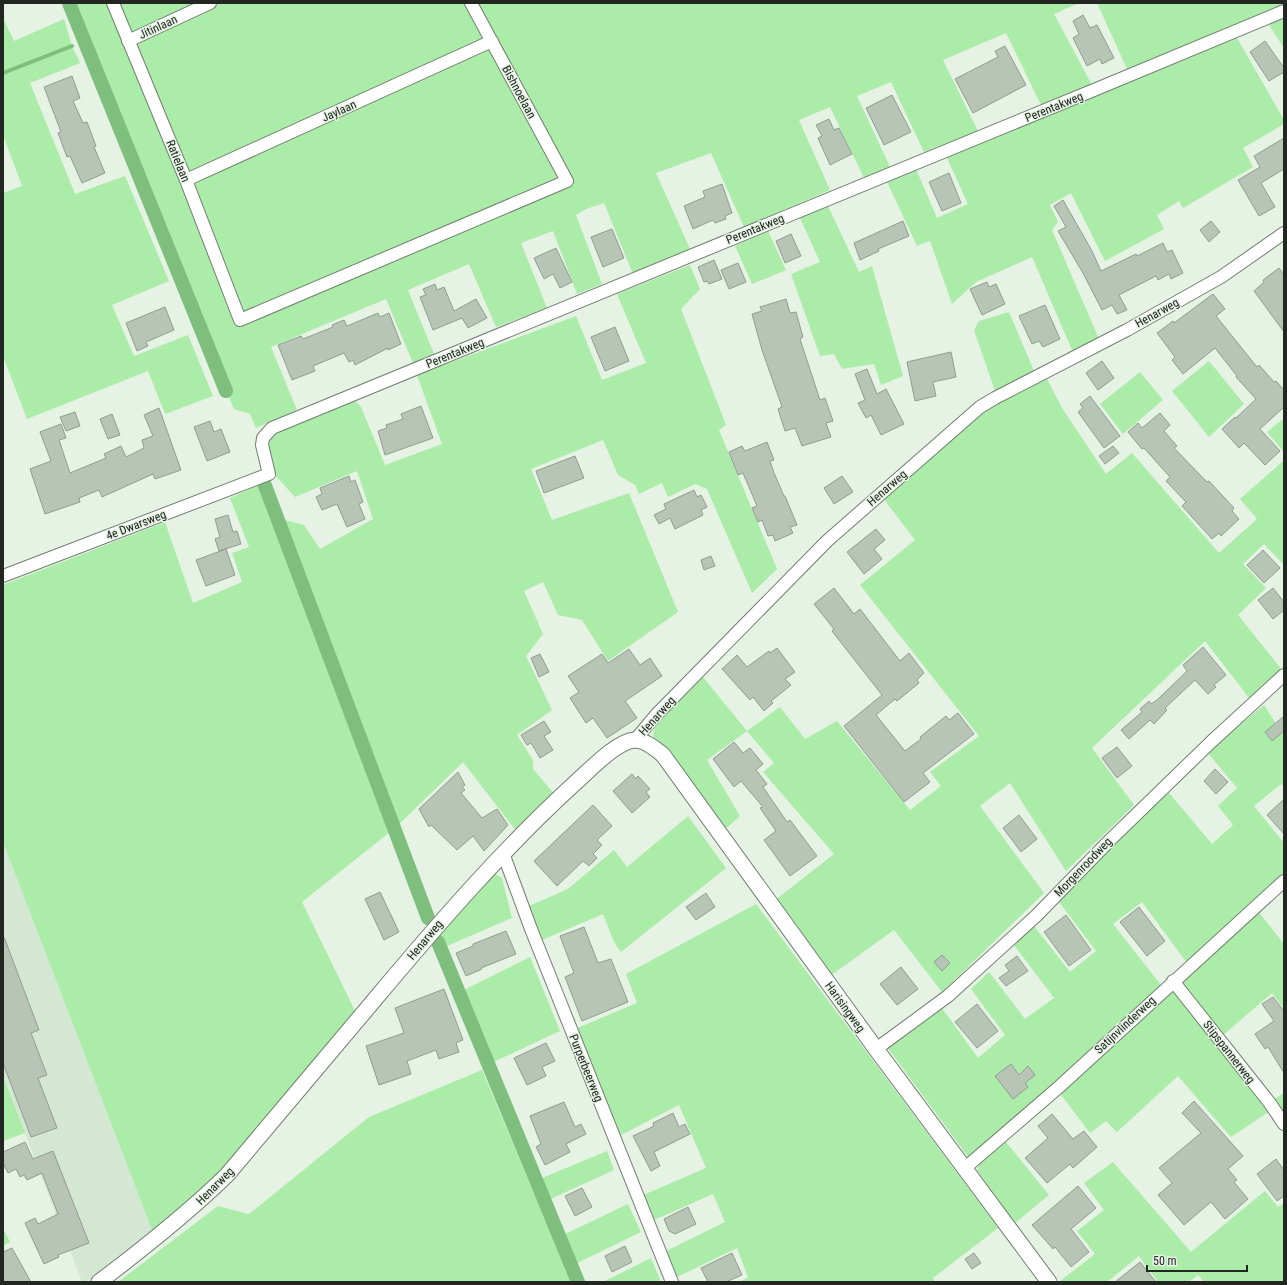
<svg xmlns="http://www.w3.org/2000/svg" width="1287" height="1285" viewBox="0 0 1287 1285" font-family="'Roboto Condensed',sans-serif">
<rect width="100%" height="100%" fill="#e5f2e4"/>
<path fill="#d4e7d3" d="M3,842L154,1235L87,1282H82L3,1076Z"/>
<path fill="#aaeca8" d="M69,3H109L239,326L572,185L476,3H1079L1054,14L1092,85L1041,105L1006,33L943,60L978,131L924,152L891,82L857,96L891,169L864,178L830,107L799,120L830,190L744,227L711,153L656,173L690,249L633,274L604,203L586,209L576,215L602,284L577,294L553,231L521,243L547,308L496,327L469,264L408,290L434,354L413,363L386,299L271,347L297,410L256,428L250,414L234,409Z
M118,3H196L130,34Z
M221,3H466L486,39L188,172L135,43Z
M1097,3H1284V4L1128,71Z
M3,18L14,41L64,19L72,46L80,63L30,83L75,194L125,176L169,281L112,305L134,356L188,335L213,396L165,414L148,371L27,419L3,356V193L22,186L3,135Z
M1284,19V48L1269,25Z
M1237,38L1284,120V124L1243,148L1253,167L1183,208L1179,201L1157,215L1164,229L1105,261L1071,193L1050,205L1058,222L1052,230L1099,339L1072,350L1032,257L976,282L952,304L930,241L917,246L887,182L916,169L937,218L968,204L946,156L978,141Z
M491,47L561,179L242,315L192,182Z
M828,206L859,272L872,266L903,376L881,385L874,364L842,369L834,354L820,356L791,274L820,262L800,218Z
M768,231L786,270L752,284L735,246Z
M690,265L700,289L681,309L726,425L719,430L777,569L752,593L707,489L695,484L668,497L662,483L639,494L635,485L618,475L603,440L531,469L552,520L629,493L678,612L608,661L582,620L558,615L543,582L524,591L543,634L526,656L552,710L517,735L533,760V769L555,795L517,832L463,762L395,828L302,902L355,1011L294,1088L213,1183L154,1235L3,842V585L165,522L193,603L242,582L232,553L249,547L230,498L264,483L277,518L304,525L320,549L373,519L357,471L295,497L272,472L265,449L270,434L354,400L361,407L385,465L442,444L417,375L576,316L602,380L646,363L617,294Z
M1009,312L1034,371L995,391L974,330L979,321Z
M1209,361L1244,404L1209,437L1172,391Z
M1140,372L1163,400L1123,434L1100,404Z
M1046,377L1062,408L1106,474L1132,453L1219,553L1257,519L1240,499L1284,460V565L1264,544L1243,564L1266,588L1238,615L1282,670L1250,699L1205,641L1092,748L1134,805L1066,871L1010,783L980,806L1044,893L942,992L894,930L830,976L774,901L834,854L763,772L774,763L747,731L707,760L740,816L723,831L653,736L655,725L665,711L703,677L747,731L780,707L805,739L837,721L910,810L941,786L930,772L979,736L860,585L915,540L883,498L922,467L973,416Z
M1284,418V452L1267,432Z
M1264,705L1284,736V787L1281,784L1254,806L1284,843V873L1187,963L1142,902L1113,924L1161,985L1055,1084L969,1158L887,1047L942,1008L978,1058L1005,1035L971,989L989,972L1025,1019L1054,998L1014,945L1034,926L1070,972L1096,951L1056,898L1114,840L1169,793L1212,844L1233,825L1218,806L1237,788L1207,752Z
M688,816L726,868L621,952L614,942L603,914L542,940L529,906L568,889L614,850L627,867Z
M495,874L502,878L512,918L440,949L435,936Z
M756,904L998,1228L933,1278L935,1282H740L748,1277L737,1248L673,1279L662,1253L725,1222L713,1194L652,1221L641,1196L706,1168L679,1105L619,1136L575,1029L637,1003L626,974Z
M1258,911L1284,944V1009L1272,993L1222,1036L1180,981Z
M530,957L560,1031L487,1065L458,993Z
M1174,989L1270,1111L1231,1137L1178,1076L1117,1132L1106,1121L1090,1133L1059,1092Z
M482,1070L571,1282H118L218,1206L249,1214L369,1117Z
M3,1076L25,1133L3,1141Z
M1284,1093V1114L1273,1100Z
M1006,1142L1049,1195L1015,1223L977,1170L980,1163Z
M607,1151L614,1170L544,1202L535,1181Z
M1113,1162L1191,1252L1265,1191L1278,1207L1284,1203V1282H1204L1198,1275L1189,1282H1158L1139,1256L1107,1282H1059L1095,1254L1077,1231L1104,1210L1084,1183Z
M628,1204L641,1232L571,1266L559,1237Z
M3,1228L10,1242L3,1246Z
M651,1258L661,1282H603Z"/>
<g fill="none" stroke-linecap="round" stroke-linejoin="round">
<path stroke="#7ebf7d" stroke-width="4" d="M3,73L72,46"/>
<path stroke="#7ebf7d" stroke-width="14" d="M69,3L226,391
M264,483L428,918
M438,942L578,1282"/>
</g>
<path fill="#b7c4b6" stroke="#919d91" d="M1083,15L1090,28L1097,25L1114,58L1102,64L1100,59L1087,66L1073,38L1079,34L1073,21Z
M1265,41L1284,68V72L1269,81L1250,52Z
M1005,46L1026,85L973,113L955,79L998,57L995,51Z
M72,76L80,98L73,101L83,123L87,122L96,146L94,147L105,173L82,183L70,156L67,157L58,133L61,132L44,87Z
M892,95L911,132L884,145L866,108Z
M829,119L834,130L839,128L852,154L830,165L818,138L822,136L816,125Z
M1284,138V169L1261,183L1275,207L1259,216L1238,180L1260,167L1254,156Z
M949,173L961,203L942,211L929,182Z
M722,184L732,213L725,216L726,219L715,223L713,220L693,229L684,206L705,197L703,191Z
M1063,200L1092,251L1101,271L1136,254L1137,256L1163,243L1167,252L1172,250L1183,273L1171,279L1169,274L1158,280L1156,276L1119,295L1127,310L1117,314L1112,305L1102,310L1083,273L1058,231L1066,227L1054,206Z
M903,221L909,236L878,249L879,251L860,260L854,243Z
M1211,221L1220,232L1209,242L1200,230Z
M612,229L624,258L603,267L591,237Z
M791,234L801,256L785,263L776,241Z
M556,248L572,282L560,288L553,274L544,279L534,258Z
M714,260L722,279L709,284L707,281L704,282L698,267Z
M738,263L746,282L729,289L721,270Z
M1279,268L1284,274V332L1254,291L1264,282L1263,280Z
M987,282L989,287L996,284L1005,304L982,315L970,289Z
M435,284L437,290L444,287L454,311L476,299L487,318L468,328L462,318L433,330L420,297L426,295L423,289Z
M1213,294L1225,309L1216,316L1257,367L1259,365L1274,382L1276,381L1284,390V407L1260,429L1280,451L1265,465L1244,443L1239,448L1222,429L1235,417L1236,418L1256,399L1236,377L1237,376L1215,348L1183,374L1172,360L1175,357L1157,333L1173,321L1174,323Z
M786,299L790,313L796,312L803,337L800,339L820,400L825,398L833,421L826,423L831,437L802,446L795,428L785,431L778,409L782,407L762,350L752,314L762,311L760,307Z
M1045,305L1060,339L1043,347L1039,341L1032,344L1019,316Z
M165,307L174,330L146,342L148,346L137,351L126,323Z
M378,313L380,317L389,313L401,344L388,350V348L355,365L353,360L349,362L344,353L313,366L315,371L292,380L278,345L301,336L303,339L333,327L332,325L344,320L347,326Z
M615,327L629,361L605,371L591,337Z
M951,352L956,377L933,382L936,396L915,401L907,362Z
M1102,361L1114,378L1098,390L1086,373Z
M867,369L877,394L886,389L904,424L881,435L871,415L866,418L858,403L865,400L855,374Z
M1090,396L1120,436L1104,448L1078,412L1083,408L1080,404Z
M421,406L433,438L385,455L378,431L387,428L386,425L403,419L401,414Z
M159,408L181,470L155,479L153,474L102,497L99,490L79,498L80,502L45,514L30,469L51,461L40,432L61,424L66,438L59,440L70,473L106,458L104,454L121,446L126,457L144,448L142,440L153,436L144,415Z
M75,412L80,426L66,431L60,417Z
M1160,413L1170,425L1164,431L1177,446L1174,448L1207,482L1209,481L1234,508L1232,511L1239,519L1221,536L1219,533L1212,539L1182,506L1186,502L1166,481L1170,477L1144,448L1142,449L1128,432L1138,423L1142,428Z
M112,414L120,435L108,439L100,419Z
M210,421L214,432L221,429L230,452L207,461L194,427Z
M767,442L774,460L770,461L774,473L784,496H785L797,525L790,527L793,533L775,541L773,535L768,536L762,520L758,522L752,508L757,506L743,473L738,475L729,452L742,446L745,451Z
M1113,446L1119,453L1105,464L1099,456Z
M575,456L584,478L544,493L536,471Z
M349,476L351,482L355,480L363,502L359,504L365,519L347,527L337,504L322,510L316,497L322,494L320,488Z
M842,476L853,492L834,504L824,488Z
M694,490L697,497L701,495L707,507L701,510L703,515L675,529L670,518L659,524L654,515L666,509L664,504Z
M228,515L233,532L237,531L241,544L219,551L215,539L220,537L215,519Z
M876,529L885,540L874,549L882,559L864,574L847,552Z
M226,549L235,575L206,586L196,560Z
M1263,550L1280,568L1264,583L1247,565Z
M711,556L715,566L704,570L701,560Z
M834,588L854,614L860,609L900,661L909,653L924,673L917,680L919,683L897,701L895,699L876,715L905,751L921,739L920,737L946,716L949,720L958,713L974,734L923,773L930,782L904,802L844,726L882,695L832,631L834,629L814,604Z
M1273,588L1284,602V610L1273,619L1258,600Z
M1203,647L1226,675L1214,685L1216,687L1208,694L1195,680L1165,708L1167,710L1154,724L1150,720L1129,739L1121,730L1142,712L1140,709L1149,701L1151,704L1157,700L1187,671L1183,665Z
M777,648L795,672L785,679L791,685L771,701L773,703L764,711L753,697L750,700L722,669L737,655L747,667L769,651L770,653Z
M629,649L640,665L650,658L662,676L625,701L637,718L607,738L593,718L586,723L570,698L579,692L568,676L602,654L608,663Z
M540,654L549,672L539,677L531,658Z
M1284,716V731L1272,741L1265,732Z
M544,721L551,732L544,736L553,750L540,758L531,743L527,745L521,735Z
M734,742L743,753L750,748L763,764L756,770L767,784L763,787L787,822L790,820L817,856L790,876L764,840L776,831L760,808L763,807L741,781L734,787L713,759Z
M1117,747L1132,766L1117,778L1102,758Z
M1215,769L1228,782L1216,794L1204,781Z
M458,772L465,785L462,787L465,790L461,793L482,818L497,809L508,825L484,851L473,836L457,850L431,825L429,827L419,809Z
M632,774L636,779L638,776L650,789L646,792L650,797L632,813L613,791Z
M1284,799V834L1267,815Z
M593,805L612,826L597,840L602,845L593,854L597,858L589,866L583,861L557,886L534,861Z
M1019,815L1037,839L1021,852L1003,828Z
M380,892L399,932L384,940L365,899Z
M706,893L715,907L696,920L686,907Z
M1139,907L1165,941L1147,956L1120,922Z
M1066,915L1091,950L1069,966L1044,932Z
M584,927L598,963L611,959L628,1002L582,1021L565,977L574,973L560,936Z
M506,931L516,954L481,968L482,969L466,976L456,953L473,946V944Z
M4,937L39,1030L31,1033L47,1075L38,1078L57,1128L31,1137L3,1063V938Z
M942,955L950,963L942,971L934,962Z
M1017,956L1028,971L1006,986L999,978L1009,971L1005,965Z
M901,967L918,989L897,1005L880,984Z
M444,989L463,1040L456,1043L459,1052L439,1059L436,1050L407,1061L411,1074L379,1085L366,1046L404,1033L395,1008Z
M1273,997L1284,1011V1073L1268,1047L1265,1049L1255,1034L1274,1021L1262,1004Z
M977,1004L998,1031L977,1048L955,1022Z
M546,1043L555,1061L542,1067L546,1076L527,1085L514,1058Z
M1011,1064L1019,1075L1028,1066L1035,1075L1025,1083L1028,1087L1013,1099L995,1076Z
M1194,1101L1243,1156L1228,1169L1237,1180L1234,1182L1248,1199L1225,1219L1211,1202L1184,1225L1158,1195L1172,1183L1159,1168L1201,1133L1182,1113Z
M564,1102L575,1127L581,1124L586,1134L566,1144L570,1152L545,1165L536,1147L541,1144L530,1116Z
M673,1113L679,1127L685,1124L690,1134L654,1152L660,1166L651,1171L633,1136L654,1126L653,1123Z
M1052,1114L1073,1139L1084,1131L1097,1147L1073,1168L1070,1164L1047,1183L1025,1158L1048,1138L1038,1126Z
M25,1142L33,1159L53,1151L89,1243L58,1255L59,1257L44,1264L25,1223L35,1218L38,1224L58,1214L42,1173L27,1180L24,1175L20,1177L16,1169L8,1173L3,1163V1152Z
M1276,1159L1284,1170V1196L1277,1201L1257,1174Z
M1078,1186L1096,1208L1071,1229L1089,1252L1071,1267L1055,1247L1053,1249L1032,1225Z
M582,1188L592,1207L575,1216L565,1196Z
M688,1207L696,1224L675,1234L669,1231L664,1219Z
M625,1246L632,1262L612,1272L605,1256Z
M12,1248L31,1282H3V1252Z
M732,1253L742,1275L726,1282H708L701,1268Z
M974,1253L981,1263L972,1269L965,1259Z
M1140,1262L1156,1282H1115Z"/>
<g fill="none" stroke-linecap="round" stroke-linejoin="round">
<g stroke="#727e71" stroke-width="14">
<path id="minor" d="M113,3L186,180L240,320L567,181L471,3
M128,41L210,3
M186,180L492,41
M3,576L269,474L262,445L263,438L272,428L1094,90L1284,11
M635,740L656,715L827,541L980,407L995,398L1127,330L1221,277L1284,233
M503,853L531,929L672,1282
M1173,981L1269,1102L1284,1124
M876,1049L948,996L1036,916L1110,840L1211,742L1284,675
M965,1168L1059,1087L1284,881"/>
</g>
<g stroke="#727e71" stroke-width="17">
<path id="tertiary" d="M99,1282C144,1248 187,1214 227,1175C277,1116 326,1057 376,998C439,923 502,850 574,784C588,772 616,741 635,740C644,740 656,749 663,755L876,1049L1049,1282"/>
</g>
<use href="#minor" stroke="#fff" stroke-width="12"/>
<use href="#tertiary" stroke="#fff" stroke-width="15"/>
</g>
<g text-anchor="middle" stroke-width="3" stroke-linejoin="round" paint-order="stroke">
<g font-size="12" fill="#222722" stroke="#e5f2e4">
<text transform="translate(158 27) rotate(-25)" y="4">Jitinlaan</text>
<text transform="translate(519 92) rotate(62)" y="4">Bishnoelaan</text>
<text transform="translate(1054 107) rotate(-22)" y="4">Perentakweg</text>
<text transform="translate(339 111) rotate(-24)" y="4">Jaylaan</text>
<text transform="translate(178 161) rotate(68)" y="4">Ratielaan</text>
<text transform="translate(755 229) rotate(-22)" y="4">Perentakweg</text>
<text transform="translate(1157 313) rotate(-29)" y="4">Henarweg</text>
<text transform="translate(455 353) rotate(-22)" y="4">Perentakweg</text>
<text transform="translate(887 488) rotate(-41)" y="4">Henarweg</text>
<text transform="translate(136 525) rotate(-21)" y="4">4e Dwarsweg</text>
<text transform="translate(657 716) rotate(-48)" y="4">Henarweg</text>
<text transform="translate(1083 867) rotate(-46)" y="4">Morgenroodweg</text>
<text transform="translate(425 940) rotate(-50)" y="4">Henarweg</text>
<text transform="translate(845 1007) rotate(54)" y="4">Harisingweg</text>
<text transform="translate(1125 1025) rotate(-43)" y="4">Satijnvlinderweg</text>
<text transform="translate(1229 1052) rotate(52)" y="4">Stipspannerweg</text>
<text transform="translate(586 1068) rotate(68)" y="4">Purperbeerweg</text>
<text transform="translate(215 1186) rotate(-45)" y="4">Henarweg</text>
</g>
</g>
<rect width="1287" height="1285" fill="none" stroke="#222722" stroke-width="8"/>
<path d="M1147 1265v6h100v-6" fill="none" stroke="#222722" stroke-width="2"/>
<text x="1153" y="1265" font-size="12" fill="#222722" stroke="#e5f2e4" stroke-width="3" paint-order="stroke">50 m</text>
</svg>
